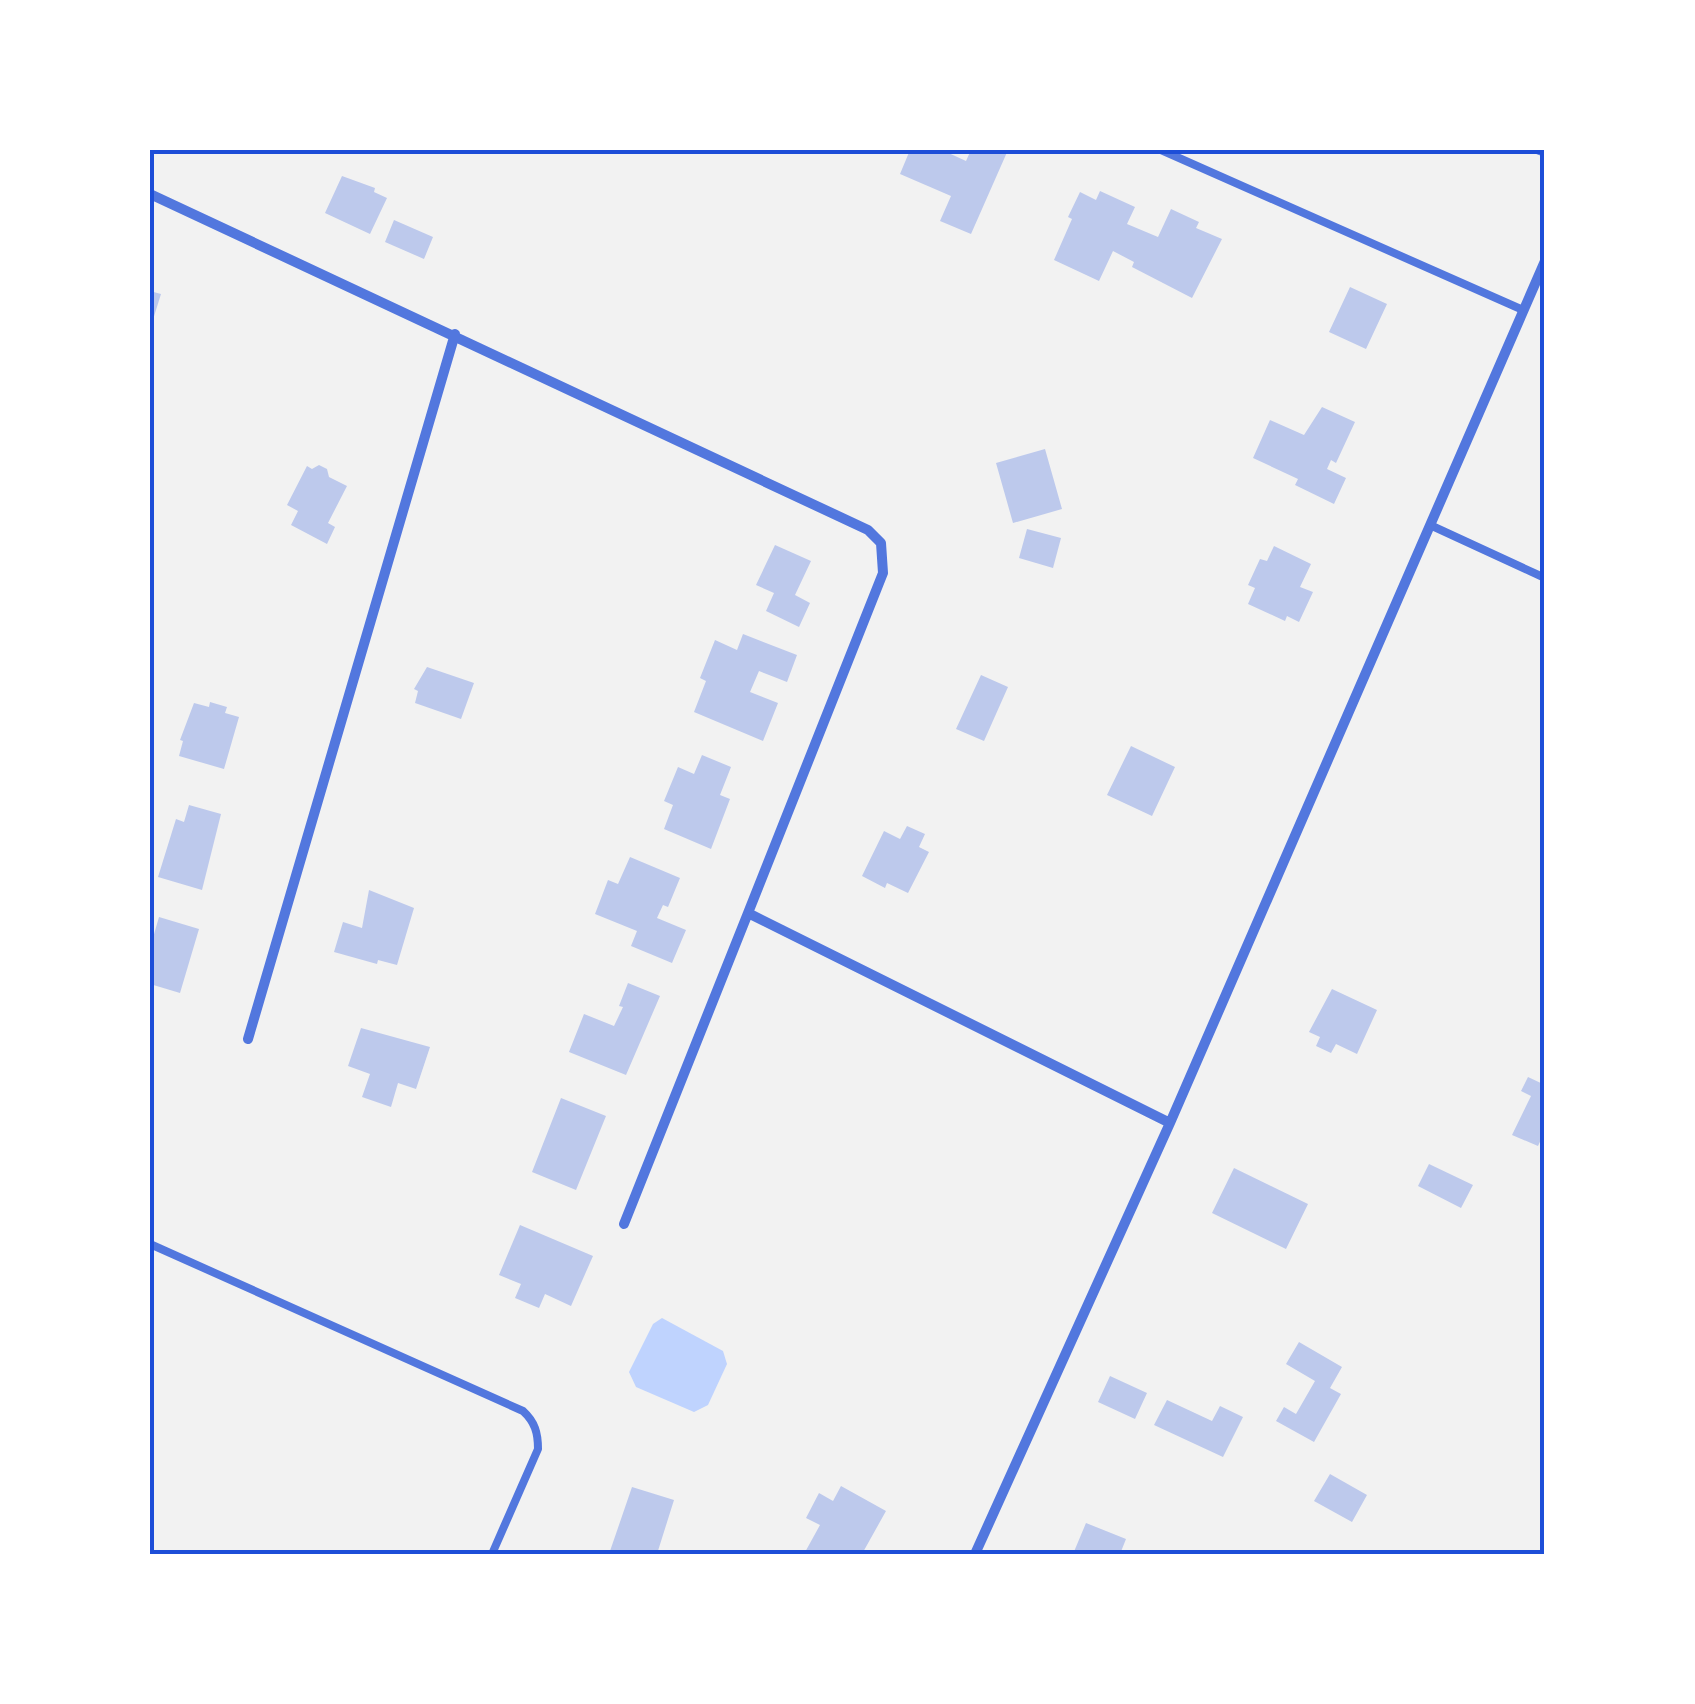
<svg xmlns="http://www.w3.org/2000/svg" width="1695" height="1704" viewBox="0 0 1695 1704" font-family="Mulish,sans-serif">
<rect width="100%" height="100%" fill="#f2f2f2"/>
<path fill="#bfd3fe" d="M662,1318L723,1351L727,1364L708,1405L694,1412L636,1387L629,1372L653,1324Z"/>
<path fill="#bdc9ec" d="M910,150H942L966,161L971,150H1008L971,234L940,221L951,196L900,174Z
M342,176L375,188L374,192L387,198L370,234L325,213Z
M1100,191L1135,207L1127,224L1158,237L1171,209L1199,222L1196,228L1222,239L1192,298L1132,267L1134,262L1113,251L1099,281L1054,260L1072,219L1068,217L1080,192L1096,200Z
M394,220L433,237L424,259L385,242Z
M1350,287L1387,304L1366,349L1329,332Z
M150,291L161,294L151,326H150Z
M1322,407L1355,422L1336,463L1331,460L1327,469L1346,478L1334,504L1295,485L1298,479L1253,458L1270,420L1304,435Z
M1045,449L1062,509L1013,523L996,463Z
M319,465L327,469L329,477L347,486L328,523L335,527L327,544L291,525L298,511L287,505L307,466L312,469Z
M1027,529L1061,538L1053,568L1019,558Z
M775,545L811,561L795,595L810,603L799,627L766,611L774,593L756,585Z
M1274,546L1311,564L1300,587L1313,592L1299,622L1287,616L1285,621L1248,604L1255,588L1248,585L1260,559L1267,561Z
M743,634L797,655L787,682L759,671L750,692L778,703L763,741L694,712L706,681L700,678L715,640L737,650Z
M427,667L474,683L461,719L415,703L418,691L414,689Z
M981,675L1008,687L984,741L956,729Z
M210,702L227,707L225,713L239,717L224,769L179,756L183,741L180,740L194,703L209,707Z
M1131,746L1175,767L1152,816L1107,795Z
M702,755L731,767L720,795L730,799L711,849L664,829L673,805L664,801L678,767L694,774Z
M189,805L221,814L202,890L158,877L176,819L184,822Z
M907,826L925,834L919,847L929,852L908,893L887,883L885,888L862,876L884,831L900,839Z
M630,857L680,878L668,907L663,905L657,918L686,930L672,963L631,946L637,931L595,914L608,880L618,884Z
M369,890L414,908L397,965L378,960L377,964L334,952L343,922L362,928Z
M159,917L199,929L180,993L150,984V948Z
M628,983L660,996L626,1075L569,1052L584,1014L614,1026L623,1007L619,1006Z
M1332,989L1377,1010L1357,1054L1336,1044L1331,1053L1316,1046L1320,1037L1309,1032Z
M361,1028L430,1047L416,1089L398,1083L391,1107L362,1097L370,1074L348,1066Z
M1528,1077L1545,1085V1131L1538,1146L1512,1135L1531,1096L1521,1091Z
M561,1098L606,1116L576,1190L532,1172Z
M1429,1164L1473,1185L1461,1208L1418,1186Z
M1234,1168L1308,1204L1286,1249L1212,1213Z
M520,1225L593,1256L571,1306L545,1294L539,1308L515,1298L521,1284L499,1275Z
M1299,1342L1342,1367L1330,1388L1341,1394L1314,1442L1276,1421L1284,1407L1296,1414L1315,1381L1286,1364Z
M1110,1376L1147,1393L1135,1419L1098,1402Z
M1167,1400L1212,1421L1220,1406L1243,1417L1223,1457L1154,1425Z
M1330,1474L1367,1495L1352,1522L1314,1501Z
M841,1486L886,1511L862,1554H804L820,1525L806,1518L819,1493L833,1501Z
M632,1487L674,1500L657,1554H609Z
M1086,1523L1126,1539L1120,1554H1073Z"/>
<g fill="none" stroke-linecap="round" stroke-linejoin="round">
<path stroke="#5277de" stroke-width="8" d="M1161,150L1523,310
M1537,150L1545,153
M1430,525L1545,578
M150,1244L523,1411C535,1422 538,1433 538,1449L492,1554"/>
<path stroke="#5277de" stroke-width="10" d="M150,194L868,530L881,543L883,573L748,913L1170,1123
M248,1039L455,334
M624,1224L748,913
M975,1554L1170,1123L1545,261"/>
</g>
<rect width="1695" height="1704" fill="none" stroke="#ffffff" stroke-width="305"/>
<rect x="152" y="152" width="1390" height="1400" fill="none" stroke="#1d4ed8" stroke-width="4"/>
</svg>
